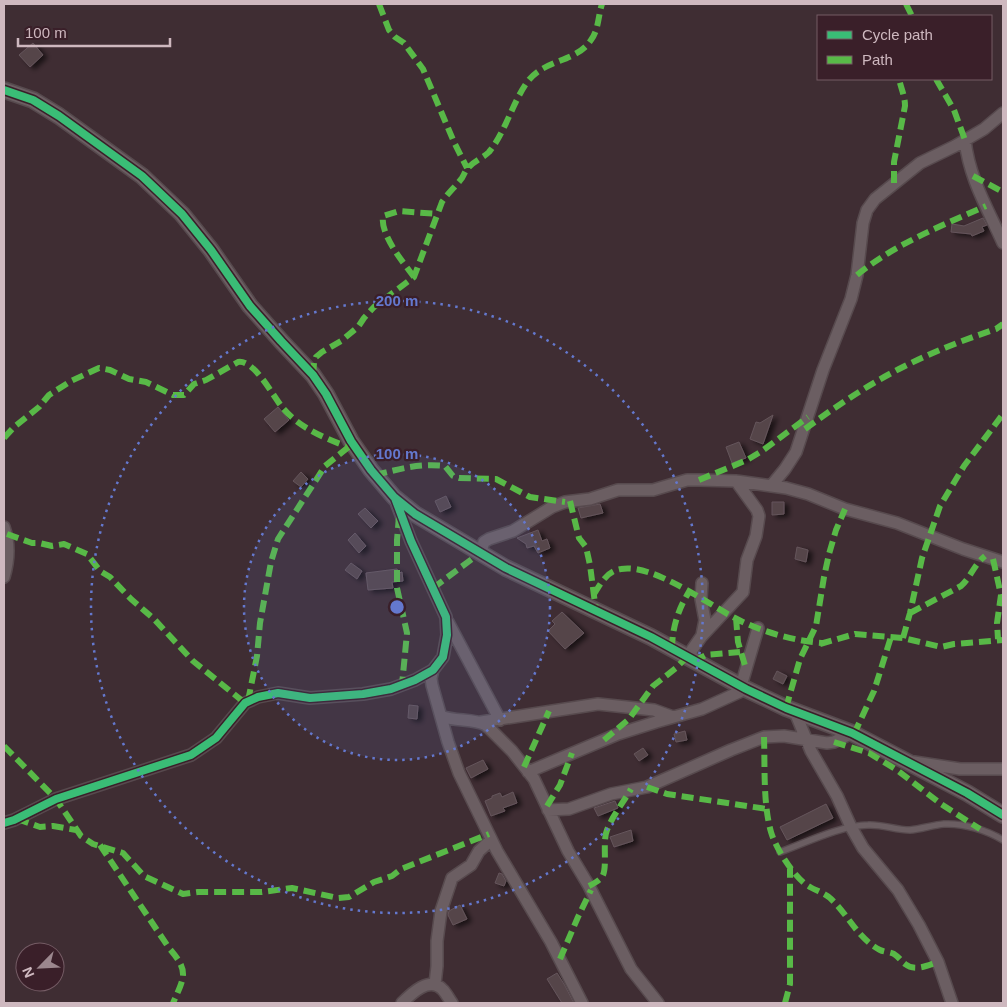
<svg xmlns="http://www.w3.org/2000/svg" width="1007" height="1007" viewBox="0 0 1007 1007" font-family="Helvetica,sans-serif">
<defs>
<filter id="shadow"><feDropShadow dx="4.5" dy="2.5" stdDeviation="2.5" flood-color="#0009"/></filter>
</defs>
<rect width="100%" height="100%" fill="#3f2d33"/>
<path fill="#54454a" stroke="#65555b" filter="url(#shadow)" d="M33,43L43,55L30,67L19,55Z
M983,218L987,225L982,227L984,231L972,236L971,234L951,232L952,224L964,226Z
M278,407L289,420L275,432L264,419Z
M773,415L763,444L750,439L756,422L760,423Z
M739,442L746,458L732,463L726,447Z
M301,472L308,479L301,487L293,481Z
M446,496L451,507L440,512L435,501Z
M772,502H784V514L772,515Z
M600,504L603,513L581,518L578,508Z
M365,508L378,521L371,528L358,514Z
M538,530L542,541L547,539L550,548L538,553L534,546L527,548L526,544L517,538Z
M355,533L366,546L359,553L348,540Z
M797,547L808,550L806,562L795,559Z
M351,563L362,571L357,579L345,570Z
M397,569L399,573L402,572L403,581L392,582L393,588L368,590L366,573Z
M562,612L584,633L565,649L548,631L555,624L552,621Z
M777,671L787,676L783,684L773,679Z
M409,705L418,706L417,719L408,718Z
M685,731L687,740L676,742L674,734Z
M643,748L648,755L639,761L634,754Z
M483,760L488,769L471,778L466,768Z
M513,792L517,803L503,808L505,811L491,816L485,801L492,798V796L500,793L502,797Z
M615,801L618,808L598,816L594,808Z
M826,804L833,818L787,840L780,827Z
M631,830L633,841L614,847L610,837Z
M499,873L502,874L506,881L504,886L495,883Z
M460,905L467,919L453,925L448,915L449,911Z
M557,973L564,984L574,1003H562L547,979Z"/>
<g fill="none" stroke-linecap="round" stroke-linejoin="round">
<g stroke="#574a4e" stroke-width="8">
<path id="service" d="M780,852C805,843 842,825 868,825C882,824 895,830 910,830C921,829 933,825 944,824C964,823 986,830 1003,840"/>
</g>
<g stroke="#574a4e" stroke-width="14">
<path id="minor" d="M965,140C969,178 988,209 1003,243
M771,486L785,469L796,452L823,370L851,299L857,275L863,223L867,210L875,199L920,163L955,146L984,129L1003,113
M4,527C10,544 9,560 4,577
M480,553L484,542L489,539L513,531L552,507L565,502L590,499L618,490H653L687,480H699L736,481L786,488L808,494L845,509L897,523L963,549L1003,562
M448,622L500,720
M702,635L705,620L701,599L702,583
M687,657L701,637L743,592L747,560L756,536L759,516L757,510L736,481
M433,670L431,678L432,685L448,742L459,773L497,851L551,942L582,1003
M741,686L758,628
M795,712L811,751L837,796L851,827L863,848L898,890L919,925L938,962L952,1003
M441,716C456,722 473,718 486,725L512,751L534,779L568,851L589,886L631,969L658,1003
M481,722L598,704L654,710L673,717
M914,762L960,769H1003
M528,772L618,734L656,722L702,709L746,689
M548,810L569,809L611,794L647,787L731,750L764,737L784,736L827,743L834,742L852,733
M4,823L14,820L56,799L191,755L216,738L245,703L258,697L278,693L310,698L363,694L391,689L415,680L433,670L443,657L447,635L446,617L411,541L394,497
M435,984L437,966V941L441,911L452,878L471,865L479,851L491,840
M402,1003C411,994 430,975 443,990C446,993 449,999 452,1003"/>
</g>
<g stroke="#574a4e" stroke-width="18">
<path id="tertiary" d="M4,90L33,100L59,116L142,176L182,214L211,250L250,306L281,341L313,375L326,394L351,441L371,470L394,497L415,514L506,568L651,637L746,689L786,708L852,733L967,793L1003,815"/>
</g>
<use href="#service" stroke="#6b5e62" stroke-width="5.5"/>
<use href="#minor" stroke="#6b5e62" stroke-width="11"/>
<use href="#tertiary" stroke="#6b5e62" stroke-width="15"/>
<path stroke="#58b947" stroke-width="6" stroke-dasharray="12 6" stroke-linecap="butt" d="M379,4L389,30L395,37L404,43L423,69L454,142L467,168
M906,4L912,16
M936,79L954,110L965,140
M973,176L1003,192
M894,183V162L905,106C905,96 901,88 899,79
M857,275C895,244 941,226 986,206
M414,277C403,262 380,235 383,216L399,211L438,214
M313,375L314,363L316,357L322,352L341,341L358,327L364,318L374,307L414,277L442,202C448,193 456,186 462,178C464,175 465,171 468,168C474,161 483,158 489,152C506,131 512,103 528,81C545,59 577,62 591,40C599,29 598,16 602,4
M805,429C835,407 866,386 899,369C930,353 963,340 996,329L1003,324
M4,438L14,427L39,407L49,395L71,381L99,368L110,370L129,379L146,382L173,395H184L194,384L206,380L238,362C254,359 273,396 282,407C298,427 324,438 348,447
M375,475C400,469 419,463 445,466L453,476L459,478L496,479L530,497L565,502
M699,480L747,460L762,451L808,417
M570,501L579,538L586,547L590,565L596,611
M399,516L397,540V588L407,633L402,685
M7,534L32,543H39L52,546L64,544L87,554L100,571L110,577L131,599L154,619L193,661L245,703
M993,559L1001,595L997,623L998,639
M433,588L480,553
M594,594C601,583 607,571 621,569C652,563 708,604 735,618C759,631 797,642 824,643
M910,613L961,586C971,577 973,566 985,556
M736,618L738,642L746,669
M903,638L910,613L922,558L940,506L964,466L1003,414
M820,644L855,634L903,638L941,647L954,644L1003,640
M672,649C672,629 678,609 689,592
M694,661L706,655L740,652
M248,701L257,656L260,623L271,562L278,539L325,466L351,445
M786,708L800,659L816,626L824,577L829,554L836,530L845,509
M854,734L874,691L891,637
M764,737C765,767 763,804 771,832C776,849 795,879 810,887C817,891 824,893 830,898C848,914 857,938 880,950C884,952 890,952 894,954C899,957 901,961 905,964C915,972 928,965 938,962
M604,740L629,719L653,686L676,668L687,657
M834,742L869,753L897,770L941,804L980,829
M4,746L56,799L81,836L93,844L123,853L144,876L183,894L198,892H262L292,888L338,898L349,897L374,882L392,876L401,869L489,834
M524,767L549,711
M647,787L667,794L767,809
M547,806L560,785L572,753
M17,819L40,827L53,826L76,830
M100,845L169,948C189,971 185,976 173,1003
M589,886C593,884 599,881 602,877C608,868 602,842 607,830C613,815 623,803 631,789
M560,959L578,917L591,890
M785,1003L790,984V867"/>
<g stroke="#3a1f29" stroke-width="11">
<path id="cycleway" d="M4,90L33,100L59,116L142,176L182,214L211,250L250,306L281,341L313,375L326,394L351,441L371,470L394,497L415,514L506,568L651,637L746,689L786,708L852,733L967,793L1003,815
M4,823L14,820L56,799L191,755L216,738L245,703L258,697L278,693L310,698L363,694L391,689L415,680L433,670L443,657L447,635L446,617L411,541L395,498"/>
</g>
<use href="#cycleway" stroke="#3abd76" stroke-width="8"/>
</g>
<circle cx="397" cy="607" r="153" fill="#6478ce" fill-opacity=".12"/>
<g fill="none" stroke="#6478ce" stroke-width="2.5" stroke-dasharray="2.5 5">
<circle cx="397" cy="607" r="153"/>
<circle cx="397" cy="607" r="306"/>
</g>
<circle cx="397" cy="607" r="8" fill="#6478ce" stroke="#3a1f29" stroke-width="2.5"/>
<g font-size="15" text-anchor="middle" font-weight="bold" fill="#6478ce" stroke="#3a1f29" stroke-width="4.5" stroke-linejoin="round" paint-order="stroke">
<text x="397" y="306">200 m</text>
<text x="397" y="459">100 m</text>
</g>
<rect width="1007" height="1007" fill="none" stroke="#ceb8bf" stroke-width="10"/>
<rect x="817" y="15" width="175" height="65" fill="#3a1f29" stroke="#755c65"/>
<rect x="827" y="31" width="25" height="8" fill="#3abd76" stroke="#755c65"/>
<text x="862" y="40" font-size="15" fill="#ceb8bf">Cycle path</text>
<rect x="827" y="56" width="25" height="8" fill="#58b947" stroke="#755c65"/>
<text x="862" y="65" font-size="15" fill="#ceb8bf">Path</text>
<g transform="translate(40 967) rotate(246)"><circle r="24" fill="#3a1f29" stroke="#755c65"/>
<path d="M0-4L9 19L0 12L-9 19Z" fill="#9c878e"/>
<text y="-8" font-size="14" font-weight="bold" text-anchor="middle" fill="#ceb8bf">N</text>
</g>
<path d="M18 38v8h152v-8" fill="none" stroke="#ceb8bf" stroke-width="2.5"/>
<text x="25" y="38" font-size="15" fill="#ceb8bf" stroke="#3a1f29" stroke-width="4" paint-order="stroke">100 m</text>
</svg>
